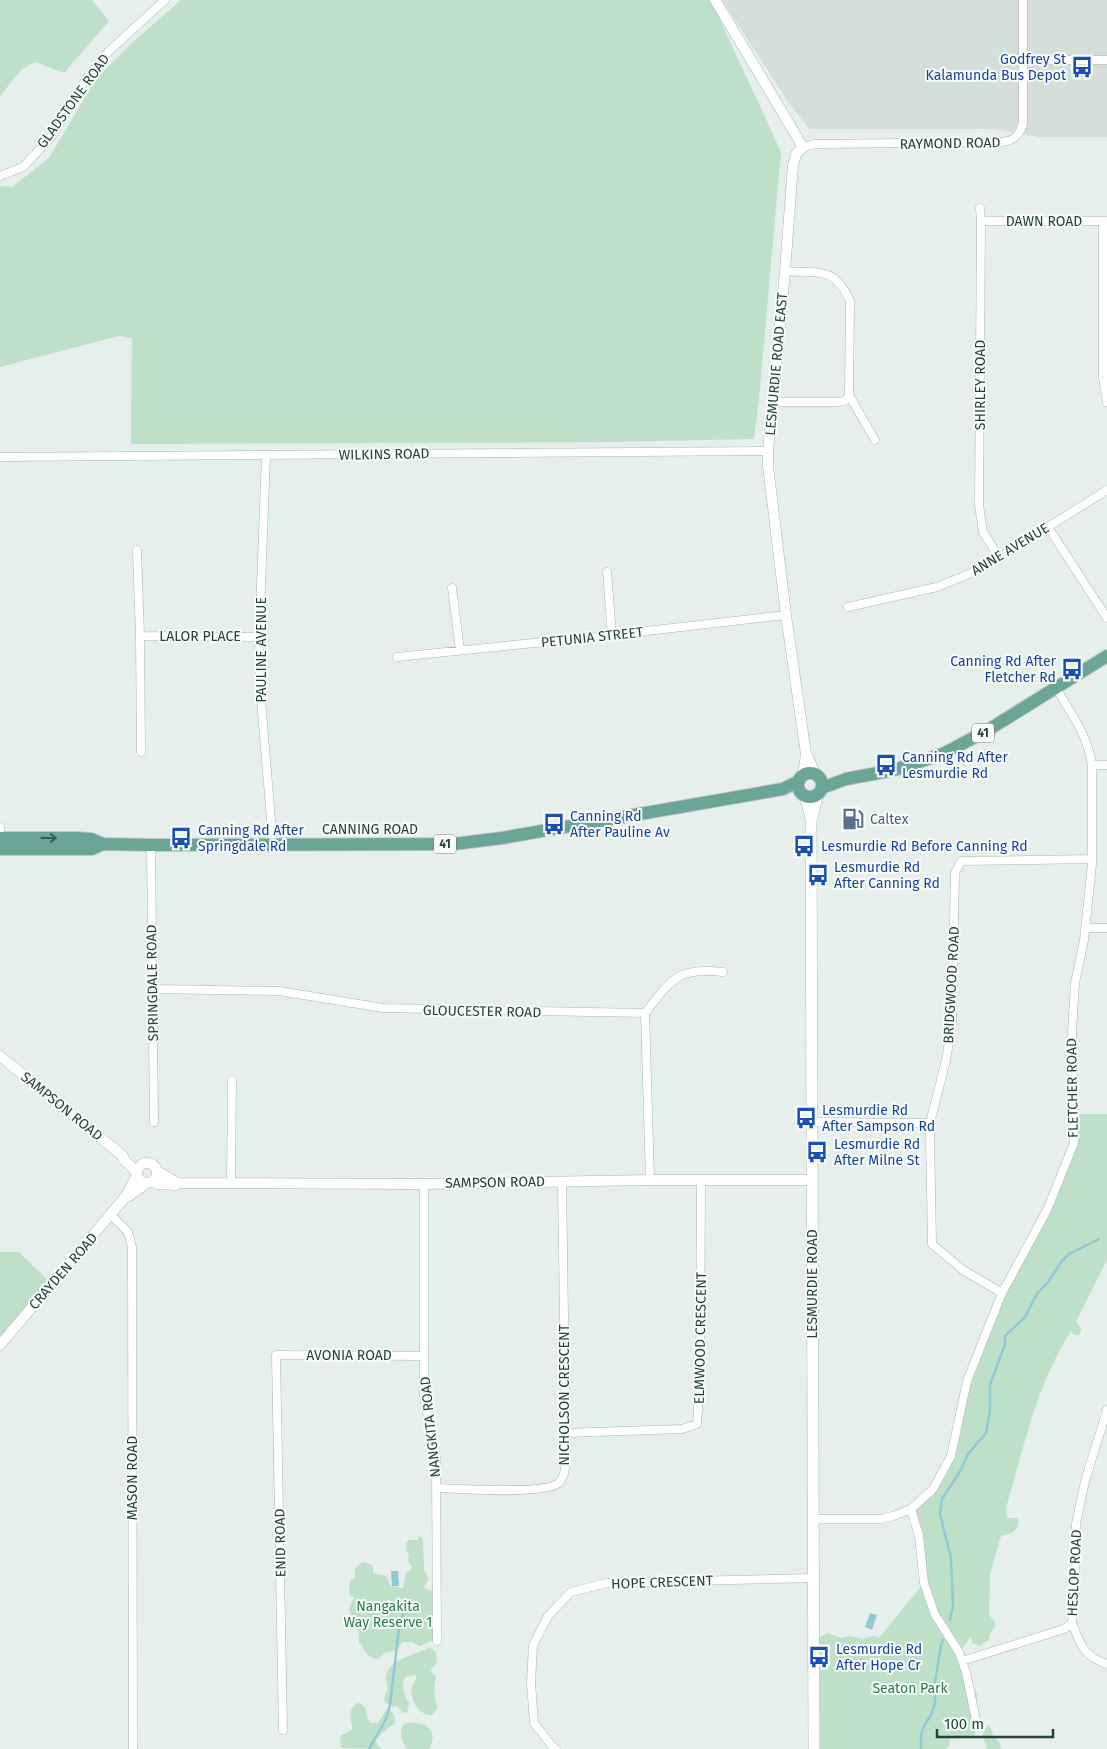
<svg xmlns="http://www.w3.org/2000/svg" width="1107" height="1749" viewBox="0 0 1107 1749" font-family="'Fira Sans',sans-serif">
<rect width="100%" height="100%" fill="#e6efeb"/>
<path fill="#d4dfda" d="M722,0H1107V137H1038L995,129H809L789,103Z"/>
<path fill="#bfe0c8" d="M0,0H92L109,21L64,73L35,62L22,69L0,96Z
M181,0H711L781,152L759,399L754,439L609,442L131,444L132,338L119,336L0,367V186L12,187L49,158L96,79L134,41Z
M1073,1114H1107V1260L1076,1322L1081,1328L1080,1335H1074L1071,1331C1036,1386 1024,1447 1006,1508L1007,1518H1017L1019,1522C1017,1532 1011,1534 1001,1536L990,1574L989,1615L995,1621V1627L989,1635V1640L979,1646L972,1643L971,1637L959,1652L968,1684L974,1689L977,1695V1701L973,1707L977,1725L974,1737L950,1739L949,1746L946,1749H814L819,1638L827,1633L841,1638L850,1636L862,1639L874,1636L879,1638L924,1583L911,1509L933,1489L951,1456L967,1381L1002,1293L1047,1211L1074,1143Z
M0,1252H19L51,1283L0,1344Z
M418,1537H421L423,1539L424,1570L429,1579L423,1588L437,1592V1641H431L420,1646L412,1642H402L397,1650L386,1652L378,1659C369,1659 364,1652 361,1644H359L358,1622L350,1616C349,1609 349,1603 355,1598L350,1595C348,1588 349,1580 355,1577V1568L362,1562L370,1564L373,1566V1573L386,1576L391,1586L403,1588L406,1573L412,1568L408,1560L409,1555L406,1550V1543L410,1540H418Z
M429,1648L433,1649L436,1653L437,1662L431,1669L432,1673L436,1676L434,1690L437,1709L432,1715C419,1716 409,1699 412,1687C413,1683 416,1680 417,1676L415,1675L405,1677C401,1687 404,1695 409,1703L408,1712L404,1713L401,1711L398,1706C391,1707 387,1705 384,1699L388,1686C377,1662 414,1655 429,1648Z
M357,1703C370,1705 364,1716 371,1723H378L387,1709C394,1711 396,1718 395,1724C387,1727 381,1734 376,1740L377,1745L382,1749L341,1748L340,1736L353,1729C350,1719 348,1709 357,1703Z
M405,1723C424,1721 440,1728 429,1749H407C401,1740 398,1732 405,1723Z
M989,1725L992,1731L993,1737L998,1740L1002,1749H986L987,1746C982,1739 981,1731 989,1725Z"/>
<path fill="#8ec9d4" d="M391,1571H398L399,1586H392Z
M870,1613L877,1615L872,1630L865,1627Z"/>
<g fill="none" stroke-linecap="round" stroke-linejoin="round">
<path stroke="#8ec9d4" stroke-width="2.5" d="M950,1620L953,1605L951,1558L940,1514L942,1499L961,1470L968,1454L986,1433L990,1411V1385L1005,1344V1336L1025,1317L1037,1294L1048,1282L1062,1261L1069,1254L1099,1239
M369,1749L386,1719L390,1705L399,1628L406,1605
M921,1749V1735L924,1726L931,1715L935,1704V1682L941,1645L943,1640"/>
<g stroke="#a8b8b2" stroke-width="9">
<path id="minor" d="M1023,60H1107
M803,147L815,144L1002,142C1014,141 1020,135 1023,123V0
M0,176L23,167L52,136L86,79L108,52L165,0
M980,208L981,221L979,505L983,532L999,557
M981,221H1107
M1103,221V377L1107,402
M785,271C818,274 834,265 850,301L849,395
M772,402H836L845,401L849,395L875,440
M266,456L259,637L260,687L273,844
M0,457L768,451
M1048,527L1107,618
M137,550L140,636L141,752
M607,572L612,635
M452,588L460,650
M848,607L937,587L981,569L1107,490
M140,636L259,637
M397,657L612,635L786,615
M1092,765H1107
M0,827V839
M151,845L154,1122
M1085,928H1107
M152,989L279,991L383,1008L645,1013L650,1180
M645,1013C672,979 677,967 723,972
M812,1122L930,1123
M231,1183L232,1080
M424,1184V1398L436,1457L437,1641
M111,1215L128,1232L132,1247L133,1749
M1002,1293L963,1270L932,1244L930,1135V1123L946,1060L952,1023L955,873L961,861L1092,859
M565,1433L682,1429L697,1424L700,1380L701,1180
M436,1488C458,1489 543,1494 557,1484C566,1479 565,1464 566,1455L562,1181
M911,1509L919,1536L924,1583L935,1615L959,1652L966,1672L977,1725
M813,1519H881L893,1516L911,1509L933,1489L951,1456L967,1381L1002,1293L1047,1210L1074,1143L1072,1032L1075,983L1084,940L1092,864V765C1088,736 1071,713 1056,688
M1072,1623C1080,1644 1084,1657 1107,1664
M962,1661L1064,1629L1072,1623L1075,1596L1076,1524L1085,1481L1107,1410
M283,1730L276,1355L423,1356
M556,1749L552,1746L534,1723L531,1683L533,1645L548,1616L571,1592L607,1583L813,1578"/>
</g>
<g stroke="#a8b8b2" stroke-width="11">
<path id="tertiary" d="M715,0L803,147L796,154L793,165L785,271L768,451V466L786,615L806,754L803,776
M807,755L815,774
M0,1056L123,1156V1159L137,1172
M137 1173a10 10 0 1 1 20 0a10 10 0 1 1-20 0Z
M157,1171L178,1183
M153,1182L157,1184L175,1185L178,1183L424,1184L650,1180H812
M126,1196H129L147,1183
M0,1345L126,1196L137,1175"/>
</g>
<g stroke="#a4bbb3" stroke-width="12">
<path id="secondary" d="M806,797L811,819L814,1749
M812,818L817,796"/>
</g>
<g stroke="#c2cac8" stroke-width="14">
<path id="primary" d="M798 785a12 12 0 1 1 24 0a12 12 0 1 1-24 0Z
M822,788L846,779L894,770L943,754L988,730L1107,656
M0,838H77L91,839L103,844L151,845L454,844L502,838L783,789L799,781
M0,849H92L103,844"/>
</g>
<use href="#minor" stroke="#fff" stroke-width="8"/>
<use href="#tertiary" stroke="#fff" stroke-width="10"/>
<use href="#secondary" stroke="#fff" stroke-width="11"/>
<use href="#primary" stroke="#6aa596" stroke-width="12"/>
</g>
<defs><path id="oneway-shaft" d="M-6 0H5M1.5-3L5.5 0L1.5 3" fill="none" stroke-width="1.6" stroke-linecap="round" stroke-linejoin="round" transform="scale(1.25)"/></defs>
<use stroke="#365b51" href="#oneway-shaft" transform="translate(49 838)"/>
<defs>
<g id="bus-bare" transform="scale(1.725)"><path d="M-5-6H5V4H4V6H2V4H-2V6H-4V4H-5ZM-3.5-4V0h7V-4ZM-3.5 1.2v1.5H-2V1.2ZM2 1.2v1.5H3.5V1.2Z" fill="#1a4fb4" stroke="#f7fbf9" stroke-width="2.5" paint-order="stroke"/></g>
<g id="fuel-bare" transform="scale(1.725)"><path d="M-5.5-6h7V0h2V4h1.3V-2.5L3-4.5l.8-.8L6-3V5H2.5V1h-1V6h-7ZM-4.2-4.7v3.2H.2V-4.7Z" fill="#5c6f8a" stroke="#f7fbf9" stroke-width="2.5" paint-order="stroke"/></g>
</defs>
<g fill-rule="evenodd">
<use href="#bus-bare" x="1082" y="67"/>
<use href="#bus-bare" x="1072" y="669"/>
<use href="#bus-bare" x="886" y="765"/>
<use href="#fuel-bare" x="853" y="819"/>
<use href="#bus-bare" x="554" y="824"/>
<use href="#bus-bare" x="181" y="838"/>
<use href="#bus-bare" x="804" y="846"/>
<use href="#bus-bare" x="818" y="875"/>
<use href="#bus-bare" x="806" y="1118"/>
<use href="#bus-bare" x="817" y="1152"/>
<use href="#bus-bare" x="819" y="1657"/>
</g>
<g text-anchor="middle" stroke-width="4" stroke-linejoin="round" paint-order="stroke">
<g fill="#f7fbf9" stroke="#637a73" stroke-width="1">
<rect x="972" y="723.5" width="22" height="19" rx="4"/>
<rect x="434" y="834.5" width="22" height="19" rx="4"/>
</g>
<g font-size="12" font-weight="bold" fill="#24423a">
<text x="983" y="737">41</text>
<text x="445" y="848">41</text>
</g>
<g font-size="14" fill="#164399" stroke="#f7fbf9" text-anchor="start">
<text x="1066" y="64" text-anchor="end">Godfrey St<tspan x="1066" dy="16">Kalamunda Bus Depot</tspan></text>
<text x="1056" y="666" text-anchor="end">Canning Rd After<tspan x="1056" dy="16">Fletcher Rd</tspan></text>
<text x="902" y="762">Canning Rd After<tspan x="902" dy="16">Lesmurdie Rd</tspan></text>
<text x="570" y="821">Canning Rd<tspan x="570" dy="16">After Pauline Av</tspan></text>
<text x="198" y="835">Canning Rd After<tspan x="198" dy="16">Springdale Rd</tspan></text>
<text x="821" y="851">Lesmurdie Rd Before Canning Rd</text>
<text x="834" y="872">Lesmurdie Rd<tspan x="834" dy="16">After Canning Rd</tspan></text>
<text x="822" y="1115">Lesmurdie Rd<tspan x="822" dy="16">After Sampson Rd</tspan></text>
<text x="834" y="1149">Lesmurdie Rd<tspan x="834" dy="16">After Milne St</tspan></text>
<text x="836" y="1654">Lesmurdie Rd<tspan x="836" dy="16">After Hope Cr</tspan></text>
</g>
<g font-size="14" fill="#24423a" stroke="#f7fbf9">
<text transform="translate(73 101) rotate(-54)" y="5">GLADSTONE ROAD</text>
<text transform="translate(950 143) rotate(-1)" y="5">RAYMOND ROAD</text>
<text x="1044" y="226">DAWN ROAD</text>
<text transform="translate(776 364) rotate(-85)" y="5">LESMURDIE ROAD EAST</text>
<text transform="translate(980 385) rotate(-90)" y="5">SHIRLEY ROAD</text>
<text transform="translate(384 454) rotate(-1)" y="5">WILKINS ROAD</text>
<text transform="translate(1010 549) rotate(-31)" y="5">ANNE AVENUE</text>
<text x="200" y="641">LALOR PLACE</text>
<text transform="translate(592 637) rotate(-6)" y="5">PETUNIA STREET</text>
<text transform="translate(261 650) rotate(-90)" y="5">PAULINE AVENUE</text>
<text x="370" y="834">CANNING ROAD</text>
<text transform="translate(152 983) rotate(-91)" y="5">SPRINGDALE ROAD</text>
<text transform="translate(951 985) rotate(-87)" y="5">BRIDGWOOD ROAD</text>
<text transform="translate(482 1011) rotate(1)" y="5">GLOUCESTER ROAD</text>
<text transform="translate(1072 1088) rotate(-91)" y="5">FLETCHER ROAD</text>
<text transform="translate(62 1106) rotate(39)" y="5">SAMPSON ROAD</text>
<text transform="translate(495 1182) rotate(-1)" y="5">SAMPSON ROAD</text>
<text transform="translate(63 1271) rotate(-49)" y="5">CRAYDEN ROAD</text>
<text transform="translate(812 1284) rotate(-90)" y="5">LESMURDIE ROAD</text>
<text transform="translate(700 1338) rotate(-89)" y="5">ELMWOOD CRESCENT</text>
<text x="349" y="1360">AVONIA ROAD</text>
<text transform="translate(564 1395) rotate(-90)" y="5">NICHOLSON CRESCENT</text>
<text transform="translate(430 1427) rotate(-96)" y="5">NANGKITA ROAD</text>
<text transform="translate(132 1478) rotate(-90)" y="5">MASON ROAD</text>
<text transform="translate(280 1543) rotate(-91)" y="5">ENID ROAD</text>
<text transform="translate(1074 1573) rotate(-87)" y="5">HESLOP ROAD</text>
<text transform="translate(662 1582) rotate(-2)" y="5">HOPE CRESCENT</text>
</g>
<g font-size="14" fill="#4e5e75" stroke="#f7fbf9" text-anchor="start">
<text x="870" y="824">Caltex</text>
</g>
<g font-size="14" fill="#2d7a4b" stroke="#f7fbf9">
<text x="388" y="1611">Nangakita<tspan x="388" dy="16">Way Reserve 1</tspan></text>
<text x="910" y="1693">Seaton Park</text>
</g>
</g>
<path d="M937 1729v8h116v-8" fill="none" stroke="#24423a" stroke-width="2.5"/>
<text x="944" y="1729" font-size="15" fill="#24423a" stroke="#f7fbf9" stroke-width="4" paint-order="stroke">100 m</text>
</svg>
